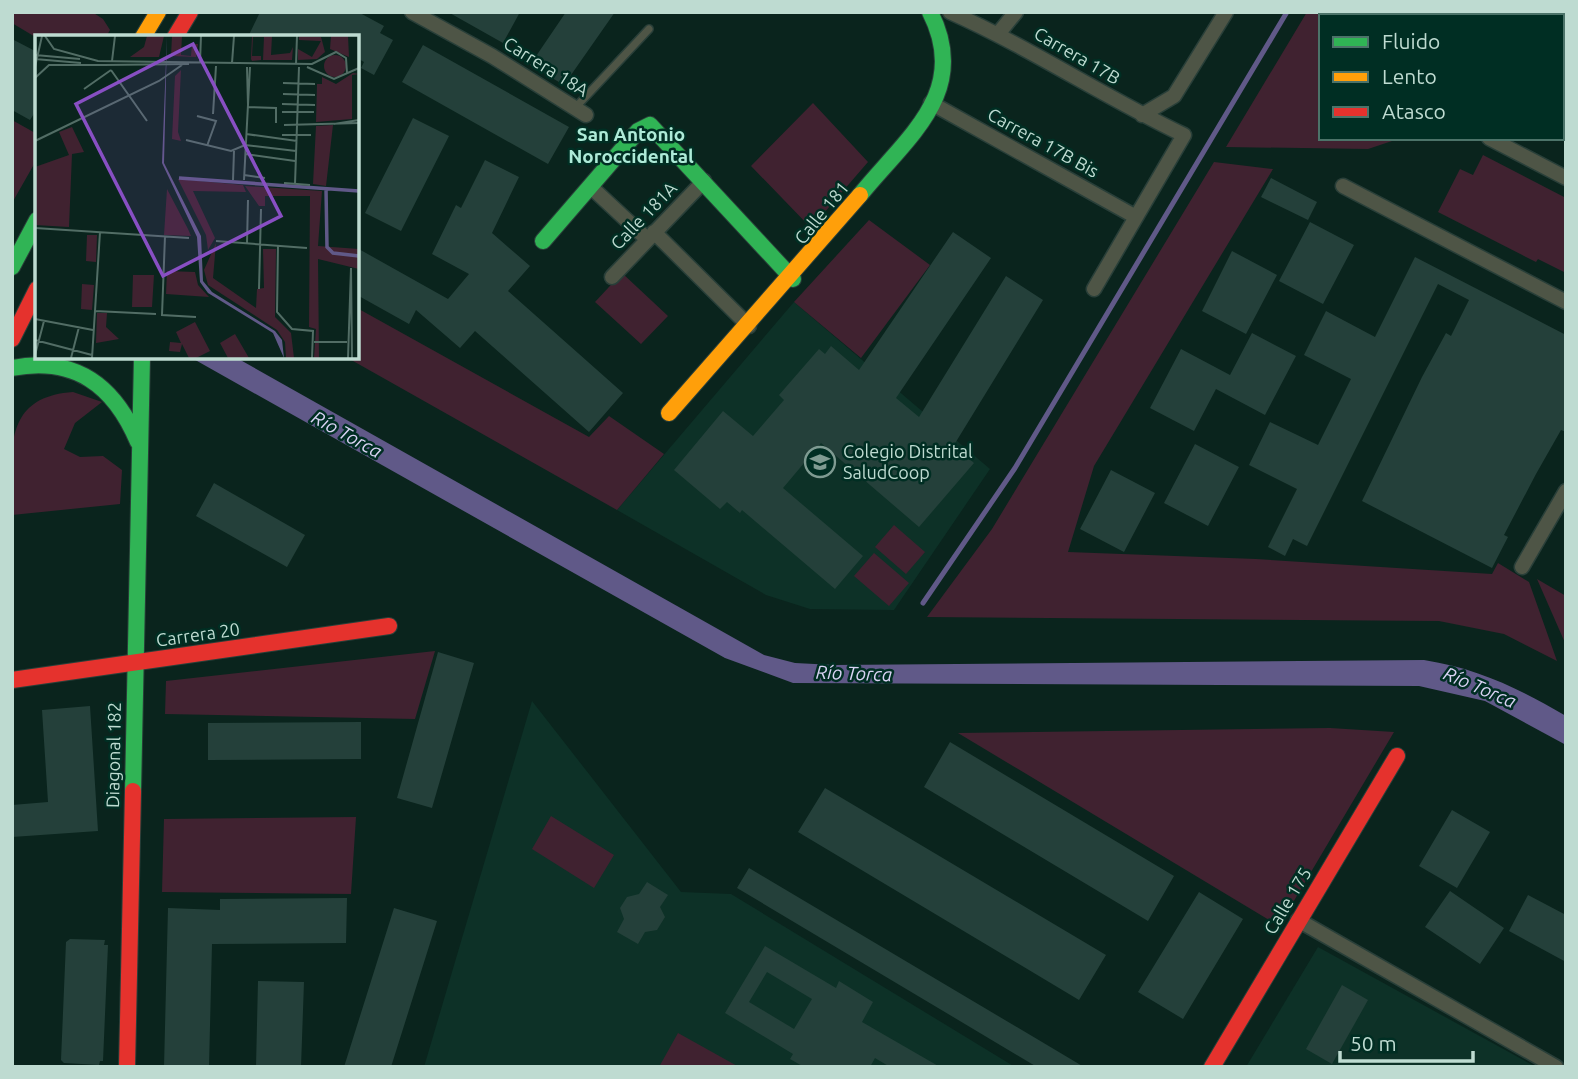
<svg xmlns="http://www.w3.org/2000/svg" width="1578" height="1079" viewBox="0 0 1578 1079" font-family="Ubuntu,sans-serif">
<rect width="100%" height="100%" fill="#0a241d"/>
<path fill="#0d3127" d="M794,302L990,469L894,610L810,609L766,595L617,510Z
M532,701L681,892L731,894L1015,1067H424Z
M1318,947L1536,1067H1246Z"/>
<path fill="#402230" d="M12,12H92L103,19L110,30L106,37L37,38L12,23Z
M1307,12H1388L1386,16H1321V138H1401L1368,149L1226,147Z
M813,103L868,162L811,228L751,166Z
M12,120L37,134V159L12,203Z
M1483,155L1566,198V273L1538,259L1536,262L1438,212L1460,169L1473,175Z
M1214,162L1273,169L1094,466L1068,552L1256,559L1492,574L1498,563L1529,582L1557,661L1504,634L1439,621L927,617L992,529Z
M869,220L930,265L861,358L794,302Z
M622,273L668,316L641,344L595,302Z
M357,308L589,437L609,416L664,454L617,510L346,357H357Z
M73,392L102,402L75,423L64,449L80,457L103,456L122,470L120,504L12,515C12,455 0,397 73,392Z
M894,525L925,552L906,574L875,547Z
M874,553L909,583L889,606L854,576Z
M1537,579L1566,596V645Z
M435,651L415,719L165,714L166,681Z
M1330,728L1394,732L1279,926L958,733Z
M551,816L614,855L594,888L532,849Z
M356,817L351,894L162,892L164,819Z
M678,1033L739,1067H659Z"/>
<path fill="#605988" d="M190,357H235L764,655L795,663L834,665L1424,660C1480,669 1517,688 1566,716V745L1485,701L1419,686L793,683L725,658Z"/>
<g fill="none" stroke-linecap="round" stroke-linejoin="round">
<path stroke="#605988" stroke-width="5" d="M923,603L1015,468L1287,12"/>
</g>
<path fill="#24403a" fill-rule="evenodd" d="M260,12H358L384,26L380,33L393,40L374,75L361,68L364,62L357,58V37H248Z
M448,12H520L503,43Z
M566,12H615L564,85L530,65Z
M12,39L37,52V109L30,120L12,110Z
M423,45L569,127L548,164L402,82Z
M413,118L449,136L401,231L365,213Z
M485,160L519,177L492,233L530,266L508,291L623,393L589,432L475,331L460,348L416,310L409,324L357,295V248L448,299L469,274L432,254L456,205L461,208Z
M1271,178L1317,202L1308,220L1261,197Z
M1310,222L1354,245L1323,304L1279,281Z
M953,232L991,258L896,398L919,417L1006,276L1043,300L954,445L974,463L919,527L821,443L783,488L863,556L835,589L742,510L740,513L727,502L720,509L674,470L723,411L753,436L784,400L779,395L819,349L825,354L831,346L859,370Z
M1232,251L1277,275L1246,334L1202,311Z
M1415,257L1566,335V432L1561,430L1536,474L1504,535L1508,537L1492,568L1362,501L1422,377L1446,333L1451,336L1469,300L1438,284L1307,546L1293,539L1285,556L1268,547L1297,489L1249,465L1270,422L1318,445L1351,379L1304,355L1326,311L1375,337Z
M1252,333L1296,356L1265,415L1216,389L1194,431L1150,408L1181,349L1230,375Z
M1195,444L1239,467L1208,526L1164,503Z
M1111,470L1155,493L1124,552L1080,529Z
M214,483L305,535L287,567L196,516Z
M438,652L474,663L432,808L397,798Z
M90,706L98,831L12,837V805L48,802L42,710Z
M361,722V759L208,760V723Z
M950,742L1174,876L1148,921L924,787Z
M825,788L1106,955L1079,1000L798,832Z
M1452,810L1490,832L1457,888L1419,866Z
M749,868L1084,1067H1037L737,888Z
M647,882L668,895L660,907L665,917L657,930L645,932L638,944L617,932L624,919L620,908L627,897L639,894Z
M1450,891L1504,928L1480,964L1425,927Z
M1199,892L1243,919L1183,1019L1138,992Z
M1528,895L1566,915V962L1509,931Z
M347,898L346,943L212,944L209,1067H164L168,908L220,910V899Z
M394,908L437,921L391,1067H344Z
M70,939L105,940L104,945H108L103,1061H100L99,1065L64,1063L61,1060L66,942Z
M765,946L836,988L839,981L873,1002L862,1022L940,1067H890L875,1058L870,1067H804L790,1059L793,1054L725,1013ZM767,972L812,999L794,1029L749,1002Z
M258,981L304,982L301,1067H256Z
M1342,985L1368,1000L1332,1064L1306,1049Z"/>
<g fill="none" stroke-linecap="round" stroke-linejoin="round">
<g stroke="#293f39" stroke-width="10">
<path id="lane" d="M575,108L649,29"/>
</g>
<g stroke="#293f39" stroke-width="17">
<path id="street" d="M412,12L492,56L586,115
M950,12C1031,48 1104,97 1184,135L1094,289
M998,34L1016,12
M931,103L1136,217
M1142,115L1174,96L1226,12
M1489,138L1566,178
M1343,186L1566,302
M591,187L647,239
M654,232L749,326
M612,277L704,181
M1522,567L1566,491
M1298,920L1556,1067"/>
</g>
<g stroke="#293f39" stroke-width="18">
<path id="fast" d="M860,195C907,137 971,92 930,12
M543,241L638,131L650,125L793,279
M12,267L37,220
M12,368C75,356 114,385 138,442
M133,791L142,357"/>
</g>
<g stroke="#293f39" stroke-width="18">
<path id="slow" d="M143,37L158,12
M669,413L860,195"/>
</g>
<g stroke="#293f39" stroke-width="18">
<path id="jam" d="M175,37L190,12
M12,339L37,289
M12,680L389,626
M127,1067L133,791
M1212,1067L1397,756"/>
</g>
<use href="#lane" stroke="#4e5546" stroke-width="7"/>
<use href="#street" stroke="#4e5546" stroke-width="14"/>
<use href="#fast" stroke="#30b455" stroke-width="16"/>
<use href="#slow" stroke="#ff9f0a" stroke-width="16"/>
<use href="#jam" stroke="#e5322d" stroke-width="16"/>
</g>
<defs>
<g id="school-ring" transform="scale(1.575)"><circle r="9.5" fill="#002e23" stroke="#7f9b92" stroke-width="1.5"/><path d="M0-5L7-2L0 1L-7-2ZM-4 1L0 2.5L4 1V4Q0 6-4 4Z" fill="#7f9b92"/></g>
</defs>
<g fill-rule="evenodd">
<use href="#school-ring" x="820" y="462"/>
</g>
<g text-anchor="middle" stroke-width="5" stroke-linejoin="round" paint-order="stroke">
<g font-size="18" fill="#bedbd1" stroke="#002e23">
<text transform="translate(1077 56) rotate(30)" y="6">Carrera 17B</text>
<text transform="translate(546 67) rotate(32)" y="6">Carrera 18A</text>
<text transform="translate(1043 143) rotate(29)" y="6">Carrera 17B Bis</text>
<text transform="translate(822 213) rotate(-51)" y="6">Calle 181</text>
<text transform="translate(644 216) rotate(-46)" y="6">Calle 181A</text>
<text transform="translate(198 635) rotate(-8)" y="6">Carrera 20</text>
<text transform="translate(114 755) rotate(-89)" y="6">Diagonal 182</text>
<text transform="translate(1288 901) rotate(-59)" y="6">Calle 175</text>
</g>
<g font-size="18" fill="#bedbd1" stroke="#002e23" text-anchor="start">
<text x="843" y="458">Colegio Distrital<tspan x="843" dy="21">SaludCoop</tspan></text>
</g>
<g font-size="19" font-weight="bold" fill="#aeebd8" stroke="#002e23">
<text x="631" y="141">San Antonio<tspan x="631" dy="22">Noroccidental</tspan></text>
</g>
<g font-size="19" font-style="italic" fill="#d9d3f4" stroke="#002e23">
<text transform="translate(347 434) rotate(29)" y="7">Río Torca</text>
<text transform="translate(854 673) rotate(2)" y="7">Río Torca</text>
<text transform="translate(1480 687) rotate(23)" y="7">Río Torca</text>
</g>
</g>
<g transform="translate(35 35)">
<rect width="324" height="324" fill="#0a241d"/>
<path d="M112,1H129L124,22H95L109,12ZM137,1H147L146,20L156,21L157,9H163L161,22L136,21ZM217,1H237L236,20L255,18L258,12L257,25H228L229,2H218L217,21H226V25L217,26L216,24ZM264,1L286,2L290,17L282,24L263,25V14L277,22L286,6L264,5ZM296,1H313L314,22L295,14ZM289 31a11 11 0 1 1 22 0a11 11 0 1 1-22 0ZM146,35L143,97L146,106L137,104L140,41ZM318,38L324,39L317,40V84L281,87L282,49H287V42L301,49ZM298,90L291,151L278,149L281,91ZM37,92L49,117L37,119L34,192L0,190V132L34,120L24,97ZM143,144L208,150L211,157L158,156L180,203L173,215L171,200ZM210,151L287,156L283,211L324,214V234L283,224L284,323H279L281,294L274,292L275,161H230V171H224ZM132,154L153,194L156,201L129,200ZM52,200H62L61,227L51,226ZM181,208L178,243L221,273L222,254L229,253L228,214H241L240,282L256,298L259,323H251L250,307L242,295L173,250L169,235ZM132,236L160,237L163,250L174,262L131,259ZM98,240H119L117,272H97ZM47,249L59,250L57,275L46,274ZM62,278H72L71,292L84,304L61,308ZM160,287L175,316L161,323H154L147,309L145,317L134,316L135,307L146,308L141,297ZM200,299L214,323H193L185,308Z" fill="#402230"/>
<path d="M132,1L129,128L166,201L168,246L177,257L240,296L247,305L249,323L238,298L173,258L165,247L162,202L127,128Z" fill="#605988"/>
<path fill="none" stroke="#605988" stroke-width="3.5" d="M144,143L324,156M291,154L292,212L298,218L324,221"/>
<path fill="none" stroke="#526d65" stroke-width="2" d="M10,1L19,14L63,26M0,20L45,24M0,24L46,28M62,26L277,29L301,17L311,23L312,38M77,26L80,1M165,27L166,1M197,28L199,1M261,29L262,1M69,30L154,29M0,32L7,1M212,32L213,70M272,32L299,44L324,33M76,35L112,86M0,43L14,30H72M248,48L280,49M49,54L76,35M248,59L280,60M247,69L280,70M213,72L241,73V88M247,77H279M178,79L181,31M162,81L181,86L172,111M299,89L324,85M249,90L324,88M211,99L262,106M247,100H276M151,105L196,116L210,110L261,116M0,106L124,46L147,30M210,119L260,126M209,140L230,143M198,145L199,116M209,145L215,32M249,148L275,150M260,149L264,32M0,193L154,203M130,201L127,280L161,282M181,206L272,213M212,208L213,165M243,210L242,277L257,294L278,296L277,323M224,254L226,174M60,276L121,279M0,284L58,295M0,305L57,320M279,307H312M0,320L9,286M36,323L44,292M57,323L65,197M313,323L316,233L317,323"/>
<path fill="#884fc3" fill-opacity="0.15" stroke="#884fc3" stroke-width="3.5" d="M158,9L246,181L128,241L41,69Z"/>
<rect width="324" height="324" fill="none" stroke="#bedbd1" stroke-width="3.5"/>
</g>
<rect width="1578" height="1079" fill="none" stroke="#bedbd1" stroke-width="28"/>
<rect x="1319" y="14" width="245" height="126" fill="#002e23" stroke="#4c7369" stroke-width="2"/>
<rect x="1333" y="37" width="35" height="10" fill="#30b455" stroke="#4c7369" stroke-width="2"/>
<text x="1382" y="49" font-size="21" fill="#bedbd1">Fluido</text>
<rect x="1333" y="72" width="35" height="10" fill="#ff9f0a" stroke="#4c7369" stroke-width="2"/>
<text x="1382" y="84" font-size="21" fill="#bedbd1">Lento</text>
<rect x="1333" y="107" width="35" height="10" fill="#e5322d" stroke="#4c7369" stroke-width="2"/>
<text x="1382" y="119" font-size="21" fill="#bedbd1">Atasco</text>
<path d="M1340 1051v10h133v-10" fill="none" stroke="#bedbd1" stroke-width="3.5"/>
<text x="1350" y="1051" font-size="21" fill="#bedbd1" stroke="#002e23" stroke-width="5" paint-order="stroke">50 m</text>
</svg>
